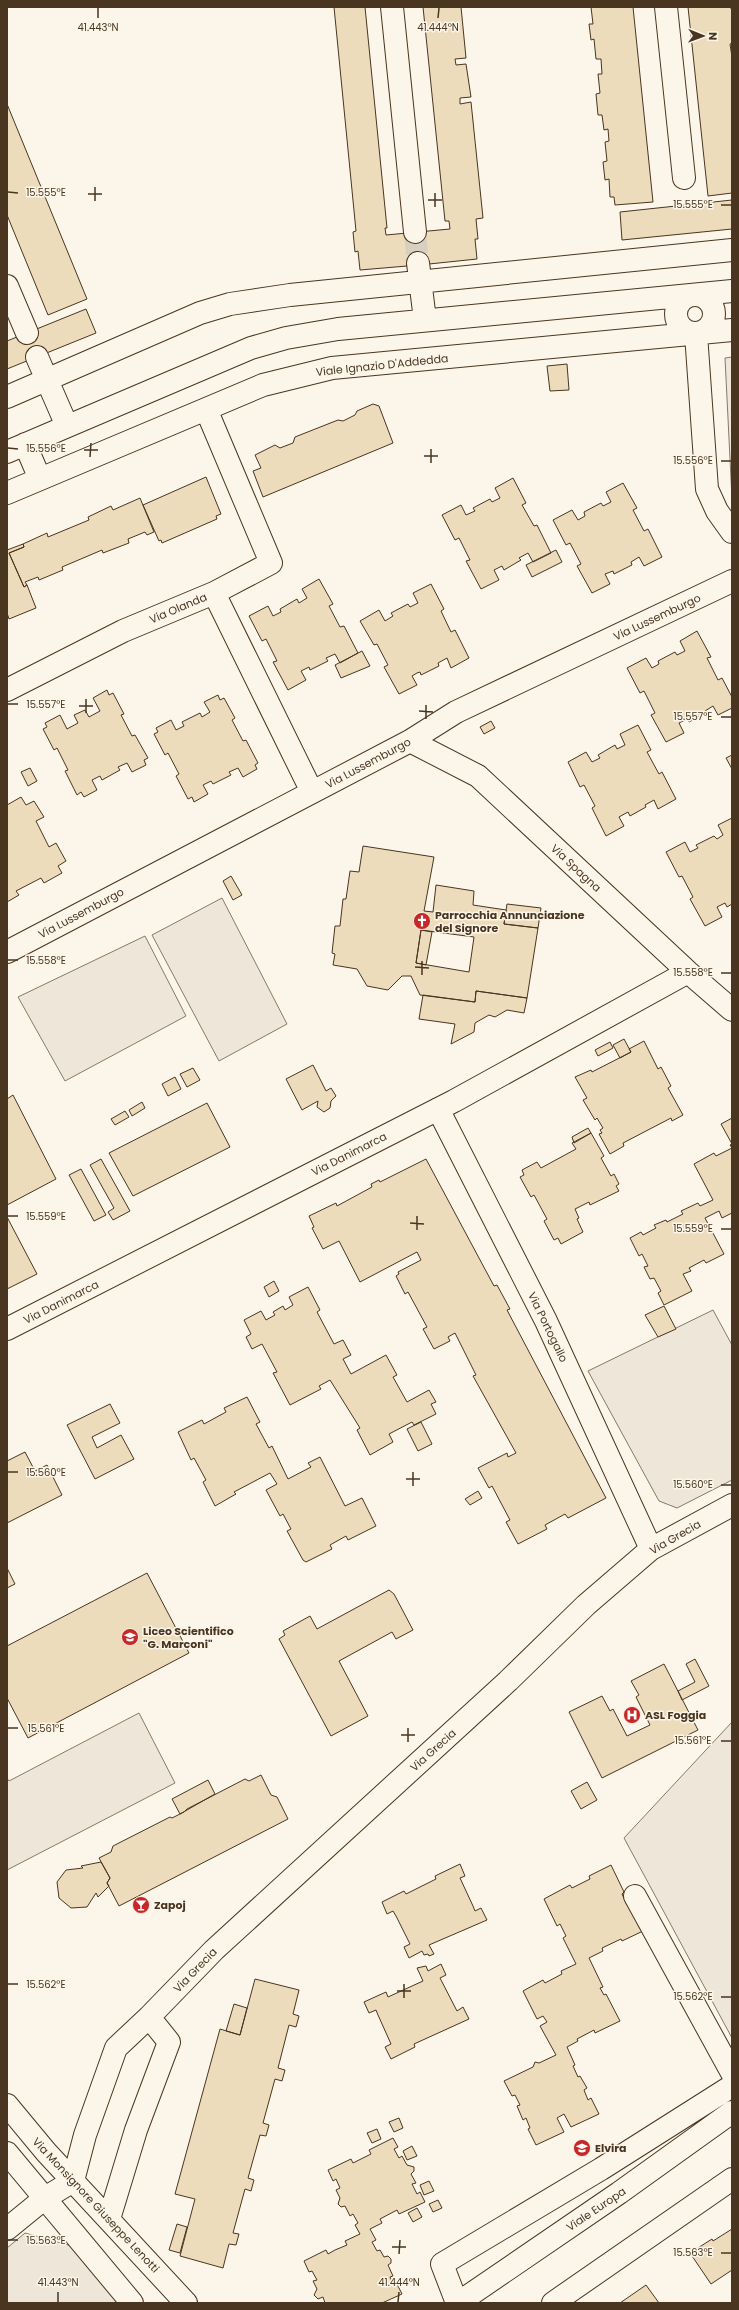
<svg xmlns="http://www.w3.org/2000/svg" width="739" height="2310" viewBox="0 0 739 2310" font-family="Poppins,sans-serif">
<rect width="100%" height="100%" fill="#fbf6e9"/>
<path fill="#ede6d9" stroke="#887966" d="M732,357V499L725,358Z
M222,898L287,1024L219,1061L152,935Z
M145,936L186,1016L65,1081L18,997Z
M713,1310L732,1345V1480L677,1508L659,1501L588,1371Z
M139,1713L175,1783L7,1870V1778L9,1781Z
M732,1722V2038L624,1838Z
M25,2233L72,2246L119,2303H7V2248Z"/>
<path fill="#ecdcbc" stroke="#4a3520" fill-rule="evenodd" d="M334,7H365L387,228H385L386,235L450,229L449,221H445L423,7H461L466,58L455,59L456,65L466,64L471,97L460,98V104L471,102L483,218L476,219L478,239H475L477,259L429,264V261L407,263V266L360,270L358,251L355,252L353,232L356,231Z
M591,7H633L653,202L615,205L614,197H610L609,179L605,180L603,162L607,161L605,142L609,141L608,129L604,130L602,115H598L596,94L600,93L598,74H602L601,59H596L594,39L591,40L589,24H593Z
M688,7H730L732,10V43L730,44L732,57V193L708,196Z
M7,104L87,299L48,315L7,215Z
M732,200V229L622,240L620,212Z
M86,309L96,333L7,369V341Z
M567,364L569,390L550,391L547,366Z
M373,404L379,406L393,443L263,497L253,471L261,468L255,455L275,445L280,448L293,443L295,437L338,420L343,421L355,415L357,411Z
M206,477L221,514L216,516L217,519L162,543L161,540L159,541L143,505Z
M513,478L526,503L522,505L534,526L537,525L551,553L533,562L528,553L519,558L521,560L504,570L502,566L494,570L499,580L481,589L466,561L470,560L459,538L455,540L442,515L461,505L466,515L475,511L473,508L490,499L492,502L500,498L495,488Z
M623,483L637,508L633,510L644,531L648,529L662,557L644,566L639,557L631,562L632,565L614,574L613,571L605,574L610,584L592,593L577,566L581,564L570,543L566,545L553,520L572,510L578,520L585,516L584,512L601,503L603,506L611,502L606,492Z
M140,498L154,532L147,535L145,532L128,539L129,543L103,553L102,550L62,567L63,570L39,580L38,577L25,582L27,585L24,587L9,553L24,547L23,544L47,533L48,537L89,520L88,517L111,506L113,510Z
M23,544L24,547L9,553L24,587L27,585L36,608L9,619L7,613V550Z
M556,550L562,562L532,577L526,565Z
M319,579L333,604L329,606L340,627L344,626L358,653L340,663L335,654L326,658L328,661L310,670L309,667L301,671L306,680L288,690L273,662L277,661L266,639L262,641L249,616L268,606L273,616L281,612L280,609L297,599L299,603L307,598L302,589Z
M431,584L444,609L441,611L451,632L455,630L469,658L451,668L447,658L438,663L439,666L421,675L420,672L417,673L412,676L417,685L399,694L384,667L388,665L377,644L374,645L360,621L379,610L385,621L393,616L391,613L408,604L410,607L418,603L413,593Z
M697,631L711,657L707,658L718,680L722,678L732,697V708L718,715L713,706L705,711L706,713L689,722L687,719L679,723L684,733L666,742L651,715L655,713L644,691L640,693L627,668L646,658L652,668L659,664L658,661L675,652L677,655L685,651L680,641Z
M362,651L370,666L341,678L335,665Z
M107,690L109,695L113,693L124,714L121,715L132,736L135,735L148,758L144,760L146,765L132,772L127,763L118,767L120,770L102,780L100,776L92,780L97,790L84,797L81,792L77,795L65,771L68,770L57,748L54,750L43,729L47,727L45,723L60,715L67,729L78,723L74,715L85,710L89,717L100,711L93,698Z
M218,695L220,700L224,698L235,718L232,720L243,741L246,740L258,763L255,765L257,769L243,777L238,768L229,772L231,775L213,784L211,781L203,785L208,794L194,802L192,797L188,799L176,776L179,774L168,753L165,755L154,734L158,732L156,728L171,720L176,730L184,726L182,722L200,713L202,717L210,712L204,702Z
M491,721L495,728L484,734L480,727Z
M638,725L651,750L647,752L659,774L662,772L676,799L658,809L654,800L645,805L646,807L630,816L628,812L619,817L624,826L606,836L592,808L595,806L584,785L580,787L568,762L586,752L592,762L600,758L598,755L615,745L617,749L625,745L620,734Z
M732,755V769L726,758Z
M30,768L37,781L28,786L21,772Z
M21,797L26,805L34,801L44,817L36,821L49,847L56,843L66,861L58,866L62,873L44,883L41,878L16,891L19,895L7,902V805Z
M732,818V904L727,907L725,903L717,907L722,917L705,926L690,899L693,897L682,876L679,877L666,852L685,842L690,852L698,848L696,845L714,836L717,839L723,835L718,825Z
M363,846L434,857L424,911L433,912L436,885L474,891L473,905L506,910L504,924L538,928L527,998L476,991L475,1002L420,995L411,976H402L388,990L367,986L357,969L333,965L335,954L332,953L335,926H340L343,899H346L350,871L359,872ZM421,930L474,937L469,972L416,963Z
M231,876L242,895L233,900L223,881Z
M507,904L541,908L538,928L504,924Z
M421,930L432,932L426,965L416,963Z
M476,991L527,998L524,1013L507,1010L495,1017L489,1015L475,1023L474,1032L451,1044L455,1024L419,1019L423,995L475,1002Z
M624,1039L631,1052L620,1058L613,1045Z
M644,1041L658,1069L661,1067L671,1086L668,1088L683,1115L672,1121L671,1118L623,1143L624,1146L610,1154L599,1134L602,1133L600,1130L603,1128L597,1118L595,1120L583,1100L587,1098L575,1077L591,1070L592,1072L631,1052L629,1049Z
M610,1042L613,1048L598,1056L595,1050Z
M313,1065L326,1091L331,1088L336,1096L331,1101L330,1108L324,1112L317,1107L318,1101L302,1110L286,1079Z
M193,1068L200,1080L187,1087L180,1074Z
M175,1077L181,1089L168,1096L162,1084Z
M13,1095L56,1179L7,1205V1099Z
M142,1102L145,1108L132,1116L129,1110Z
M207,1103L230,1147L133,1196L109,1153Z
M125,1111L129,1117L115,1125L111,1119Z
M732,1118V1144L721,1124Z
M588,1128L591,1133L574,1143L572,1137Z
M591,1133L604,1156L601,1158L611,1176L614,1174L619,1184L616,1186L619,1191L590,1205L589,1202L575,1209L579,1218L577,1219L583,1232L561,1244L558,1238L554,1240L544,1221L547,1219L534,1195L531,1197L520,1177L524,1175L522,1170L537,1162L541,1168L576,1149L572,1143Z
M732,1144V1213L722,1218L719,1211L705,1218L724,1254L706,1263L704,1260L689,1268L691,1271L683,1274L692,1291L664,1305L658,1293L661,1291L654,1278L650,1279L644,1267L648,1266L642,1254L639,1256L630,1238L641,1232L643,1235L656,1228L654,1225L666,1220L667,1222L683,1214L681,1211L698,1203L700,1206L713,1200L694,1164L714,1153L716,1156L732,1148L730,1145Z
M101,1159L130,1211L113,1220L108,1212L114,1208L90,1165Z
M426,1159L494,1286L497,1285L510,1309L507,1310L606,1498L568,1518L565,1514L545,1525L547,1529L518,1544L506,1522L510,1520L492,1486L489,1488L478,1468L507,1453L508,1457L516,1453L473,1376L476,1375L455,1333L448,1337L450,1341L434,1349L423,1329L427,1327L408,1292L405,1294L396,1276L399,1274L398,1272L421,1260L417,1252L360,1282L339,1241L323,1249L312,1228L314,1227L309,1216L336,1203L337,1206L372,1187L371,1184L379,1180L380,1182Z
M81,1169L106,1215L94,1221L69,1175Z
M7,1217L37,1274L7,1289Z
M274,1281L279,1291L269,1297L264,1287Z
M308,1287L320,1310L317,1312L334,1344L343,1340L351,1355L343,1359L351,1374L386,1355L397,1375L393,1377L407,1402L429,1390L436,1402L431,1404L436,1414L414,1425L412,1422L389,1434L393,1442L370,1455L357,1430L360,1428L330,1380L319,1386L321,1389L290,1405L273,1373L277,1372L262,1344L252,1349L246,1337L251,1334L244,1320L261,1311L266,1320L275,1315L273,1312L283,1306L285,1310L293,1305L289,1297Z
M664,1306L676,1329L658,1337L645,1315Z
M247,1397L260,1422L256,1424L269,1448L272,1446L288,1479L311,1467L308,1463L320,1457L345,1506L362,1498L376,1526L348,1540L346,1536L330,1545L332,1549L306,1562L303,1560L287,1531L291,1529L283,1514L280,1516L266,1490L277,1484L270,1473L234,1492L236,1494L215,1506L203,1482L206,1480L194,1458L191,1460L178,1432L202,1420L204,1424L226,1412L224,1408Z
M110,1404L120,1423L92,1437L97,1448L121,1435L134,1459L95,1479L67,1425Z
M421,1422L432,1444L418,1451L407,1429Z
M25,1452L35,1471L47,1465L62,1495L7,1523V1461Z
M478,1491L482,1498L470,1505L465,1499Z
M7,1568L15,1584L7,1588Z
M147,1573L189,1653L28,1738L7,1698V1646Z
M389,1590L394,1594L413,1630L396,1639L392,1632L339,1661L368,1716L331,1736L279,1639L285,1635L283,1631L310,1616L317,1629Z
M695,1659L709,1686L682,1700L678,1691L695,1682L686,1664Z
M664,1664L698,1730L602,1778L569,1712L602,1696L610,1711L613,1709L627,1736L650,1725L636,1697L639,1695L631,1681Z
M261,1775L271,1795L277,1797L288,1819L119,1906L107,1883L110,1878L99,1858L111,1852L113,1846L170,1817L172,1818L184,1812L187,1809L245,1779L249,1781Z
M208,1780L215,1794L180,1814L172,1799Z
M587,1782L597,1800L581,1809L571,1791Z
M101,1862L110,1878L107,1883L109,1886L98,1897L96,1893L87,1907L71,1908L59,1898L57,1882L66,1870L83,1868L81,1866Z
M460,1864L465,1876L460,1878L473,1906L475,1911L481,1908L487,1920L429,1945L434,1954L429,1956L428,1954L424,1955L422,1951L409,1958L404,1947L410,1944L396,1916L393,1911L387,1914L382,1902L404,1891L406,1894L436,1879L435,1876Z
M611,1865L624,1892L622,1894L627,1905L630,1904L643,1931L622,1941L621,1939L602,1948L603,1951L589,1958L603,1987L600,1988L604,1995L606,1994L620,2021L595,2033L594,2030L577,2039L578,2041L567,2047L575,2065L573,2066L578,2077L580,2076L587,2088L584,2090L588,2100L591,2098L599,2114L571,2127L564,2114L557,2118L564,2132L536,2145L528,2129L530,2128L526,2118L523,2120L517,2106L520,2105L515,2095L512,2096L504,2081L533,2067L535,2062L539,2063L556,2055L540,2026L547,2022L543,2016L537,2019L523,1991L543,1980L545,1983L562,1974L561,1971L576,1964L563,1938L566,1936L560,1924L557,1926L544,1899L570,1885L572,1888L590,1879L589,1876Z
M441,1964L446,1975L440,1978L457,2011L463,2007L469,2019L414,2044L415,2047L391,2059L385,2047L391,2044L378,2015L376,2010L369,2013L364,2002L386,1992L388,1997L423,1981L417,1968L426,1966L428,1971Z
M255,1979L299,1990L293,2014L299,2016L296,2027L289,2025L278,2068L285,2070L282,2081L275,2079L263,2123L269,2125L266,2136L260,2135L248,2178L254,2180L251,2191L245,2189L233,2233L239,2234L236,2245L229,2244L223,2268L180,2256L195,2199L175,2194L220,2029L240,2035Z
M234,2004L247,2008L240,2035L226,2031Z
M399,2118L403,2128L394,2132L389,2122Z
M377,2129L381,2139L372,2143L367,2133Z
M393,2138L398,2147L394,2149L399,2158L402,2156L407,2165L414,2167V2171L411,2174L416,2183L412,2184L417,2194L420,2192L425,2202L399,2214L397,2210L380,2219L382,2223L370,2229L376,2240L372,2242L377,2251L380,2250L384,2257L388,2256L391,2259V2263L388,2265L393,2276L390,2277L394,2286L397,2284L402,2294L382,2303H325L323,2297L318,2299L314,2295L317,2289L313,2281L317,2280L312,2271L309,2272L304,2261L326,2250L328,2254L335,2250L347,2245L345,2241L360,2234L355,2225L358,2223L353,2214L350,2216L345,2206L341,2207L338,2204L340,2198L336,2190L340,2188L336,2179L333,2181L328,2170L351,2159L353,2163L371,2154L369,2150Z
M412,2146L417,2156L407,2160L403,2151Z
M429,2181L434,2191L424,2195L420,2185Z
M438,2200L442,2208L433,2212L429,2204Z
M417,2208L422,2217L413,2222L408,2213Z
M177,2224L187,2227L180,2253L169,2250Z
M732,2229V2270L711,2284L690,2253L712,2239L713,2241Z
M646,2285L659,2303H620Z"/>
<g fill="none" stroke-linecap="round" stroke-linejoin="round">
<path stroke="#d8cfc1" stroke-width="22" stroke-dasharray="22 11" stroke-linecap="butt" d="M415,232L418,263"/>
<g stroke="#4a3520" stroke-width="24">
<path id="minor" d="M392,7L415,232
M666,7L684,178
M418,263L425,320
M7,286L27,333
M676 314a19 19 0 1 1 38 0a19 19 0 1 1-38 0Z
M696,334L707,489L717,511L732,532
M37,357L67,426
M7,397L200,313L230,304L290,295L732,250
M206,409L271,563L214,593
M25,444L40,479
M7,452L251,348L286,338L338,329L732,291
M7,493L263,385L332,368L732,330
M7,690L123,631L214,593L312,792
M410,741L478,776L688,972L732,1010
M7,952L410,741L456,712L732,581
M438,1109L546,1321L651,1549
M7,1329L454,1101L688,972
M635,1896L732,2073
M7,2105L46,2152L186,2303
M7,2153L132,2303
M109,2219L136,2130L169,2042L149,2017
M7,2229L45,2198L73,2181L85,2135L116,2048L149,2017L214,1950L508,1681L586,1605L651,1549L732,1505
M457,2303L442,2264L601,2169L732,2086
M458,2303L619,2193L732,2112
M553,2303L732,2179"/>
</g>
<use href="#minor" stroke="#fbf6e9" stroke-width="22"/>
</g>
<path fill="none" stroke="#4a3520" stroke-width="1.5" d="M98,18V8M438,18L439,8M8,192L18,193M88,194H102M428,200H442M95,201V187M721,205H731M435,207V193M8,448L18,449M84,450H98M424,456H438M90,457L91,443M721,461H731M431,463V449M8,704H18M79,706H93M419,711L433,712M86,713V699M721,717H731M426,719V705M8,960H18M415,967L429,968M721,973H731M422,975V961M8,1216H18M410,1223L424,1224M721,1229H731M417,1230V1216M8,1472H18M406,1479H420M721,1485H731M413,1486V1472M8,1728H18M401,1735H415M721,1741H731M408,1742V1728M8,1984H18M397,1991H411M721,1997H731M404,1998V1984M8,2240H18M392,2247H406M721,2253H731M399,2254L400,2240M58,2302V2292M398,2302L399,2292"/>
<defs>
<g id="church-disc" transform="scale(0.9)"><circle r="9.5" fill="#c62828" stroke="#fbf6e9"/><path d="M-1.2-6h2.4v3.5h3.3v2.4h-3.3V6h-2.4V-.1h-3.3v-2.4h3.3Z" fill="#fff"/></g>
<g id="school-disc" transform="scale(0.9)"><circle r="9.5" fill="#c62828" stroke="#fbf6e9"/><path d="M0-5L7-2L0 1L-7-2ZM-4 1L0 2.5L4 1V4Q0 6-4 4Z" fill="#fff"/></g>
<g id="hospital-disc" transform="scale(0.9)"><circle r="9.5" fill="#c62828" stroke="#fbf6e9"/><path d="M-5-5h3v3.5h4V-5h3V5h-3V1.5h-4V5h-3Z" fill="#fff"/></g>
<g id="bar-disc" transform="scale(0.9)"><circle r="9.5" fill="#c62828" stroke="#fbf6e9"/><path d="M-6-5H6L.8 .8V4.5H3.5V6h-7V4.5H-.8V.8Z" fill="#fff"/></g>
</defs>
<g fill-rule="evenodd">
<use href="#church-disc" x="422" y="921"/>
<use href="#school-disc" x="130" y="1637"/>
<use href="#hospital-disc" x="632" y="1715"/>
<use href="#bar-disc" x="141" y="1905"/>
<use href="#school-disc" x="582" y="2148"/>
</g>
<g text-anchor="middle" stroke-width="3" stroke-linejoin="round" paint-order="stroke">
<g font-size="11" fill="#4a3520" stroke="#fbf6e9">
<text transform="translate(382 365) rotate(-6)" y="4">Viale Ignazio D'Addedda</text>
<text transform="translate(178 608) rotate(-23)" y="4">Via Olanda</text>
<text transform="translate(657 617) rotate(-25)" y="4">Via Lussemburgo</text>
<text transform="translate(368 763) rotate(-28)" y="4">Via Lussemburgo</text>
<text transform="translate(576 868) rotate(43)" y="4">Via Spagna</text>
<text transform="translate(81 913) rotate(-28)" y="4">Via Lussemburgo</text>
<text transform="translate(349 1154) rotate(-27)" y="4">Via Danimarca</text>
<text transform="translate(61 1302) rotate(-27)" y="4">Via Danimarca</text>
<text transform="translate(548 1327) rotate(64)" y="4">Via Portogallo</text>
<text transform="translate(675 1537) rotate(-30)" y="4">Via Grecia</text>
<text transform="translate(433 1750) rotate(-42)" y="4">Via Grecia</text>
<text transform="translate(195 1970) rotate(-46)" y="4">Via Grecia</text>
<text transform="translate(96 2205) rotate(47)" y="4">Via Monsignore Giuseppe Lenotti</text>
<text transform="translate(596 2209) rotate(-34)" y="4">Viale Europa</text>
</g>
<g font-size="11" font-weight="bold" fill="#4a3520" stroke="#fbf6e9" text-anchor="start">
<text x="435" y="919">Parrocchia Annunciazione<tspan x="435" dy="13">del Signore</tspan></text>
<text x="143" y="1635">Liceo Scientifico<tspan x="143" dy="13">"G. Marconi"</tspan></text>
<text x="645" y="1719">ASL Foggia</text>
<text x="154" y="1909">Zapoj</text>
<text x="595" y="2152">Elvira</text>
</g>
</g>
<g font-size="10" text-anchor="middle" fill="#4a3520" stroke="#fbf6e9" stroke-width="3" stroke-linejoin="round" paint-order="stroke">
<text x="98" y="31">41.443°N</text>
<text x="438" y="31">41.444°N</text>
<text x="46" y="196">15.555°E</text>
<text x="693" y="208">15.555°E</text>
<text x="46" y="452">15.556°E</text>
<text x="693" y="464">15.556°E</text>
<text x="46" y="708">15.557°E</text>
<text x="693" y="720">15.557°E</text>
<text x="46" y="964">15.558°E</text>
<text x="693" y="976">15.558°E</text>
<text x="46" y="1220">15.559°E</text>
<text x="693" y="1232">15.559°E</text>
<text x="46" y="1476">15.560°E</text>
<text x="693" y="1488">15.560°E</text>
<text x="46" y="1732">15.561°E</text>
<text x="693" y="1744">15.561°E</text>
<text x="46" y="1988">15.562°E</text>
<text x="693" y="2000">15.562°E</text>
<text x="46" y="2244">15.563°E</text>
<text x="693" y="2256">15.563°E</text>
<text x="58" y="2286">41.443°N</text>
<text x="399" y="2286">41.444°N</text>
</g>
<rect width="739" height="2310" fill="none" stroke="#4a3520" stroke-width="16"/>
<g transform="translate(703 36) rotate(91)" stroke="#fbf6e9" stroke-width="3" paint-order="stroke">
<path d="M0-3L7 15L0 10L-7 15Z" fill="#4a3520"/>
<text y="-6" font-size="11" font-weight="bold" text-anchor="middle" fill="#4a3520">N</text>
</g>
</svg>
